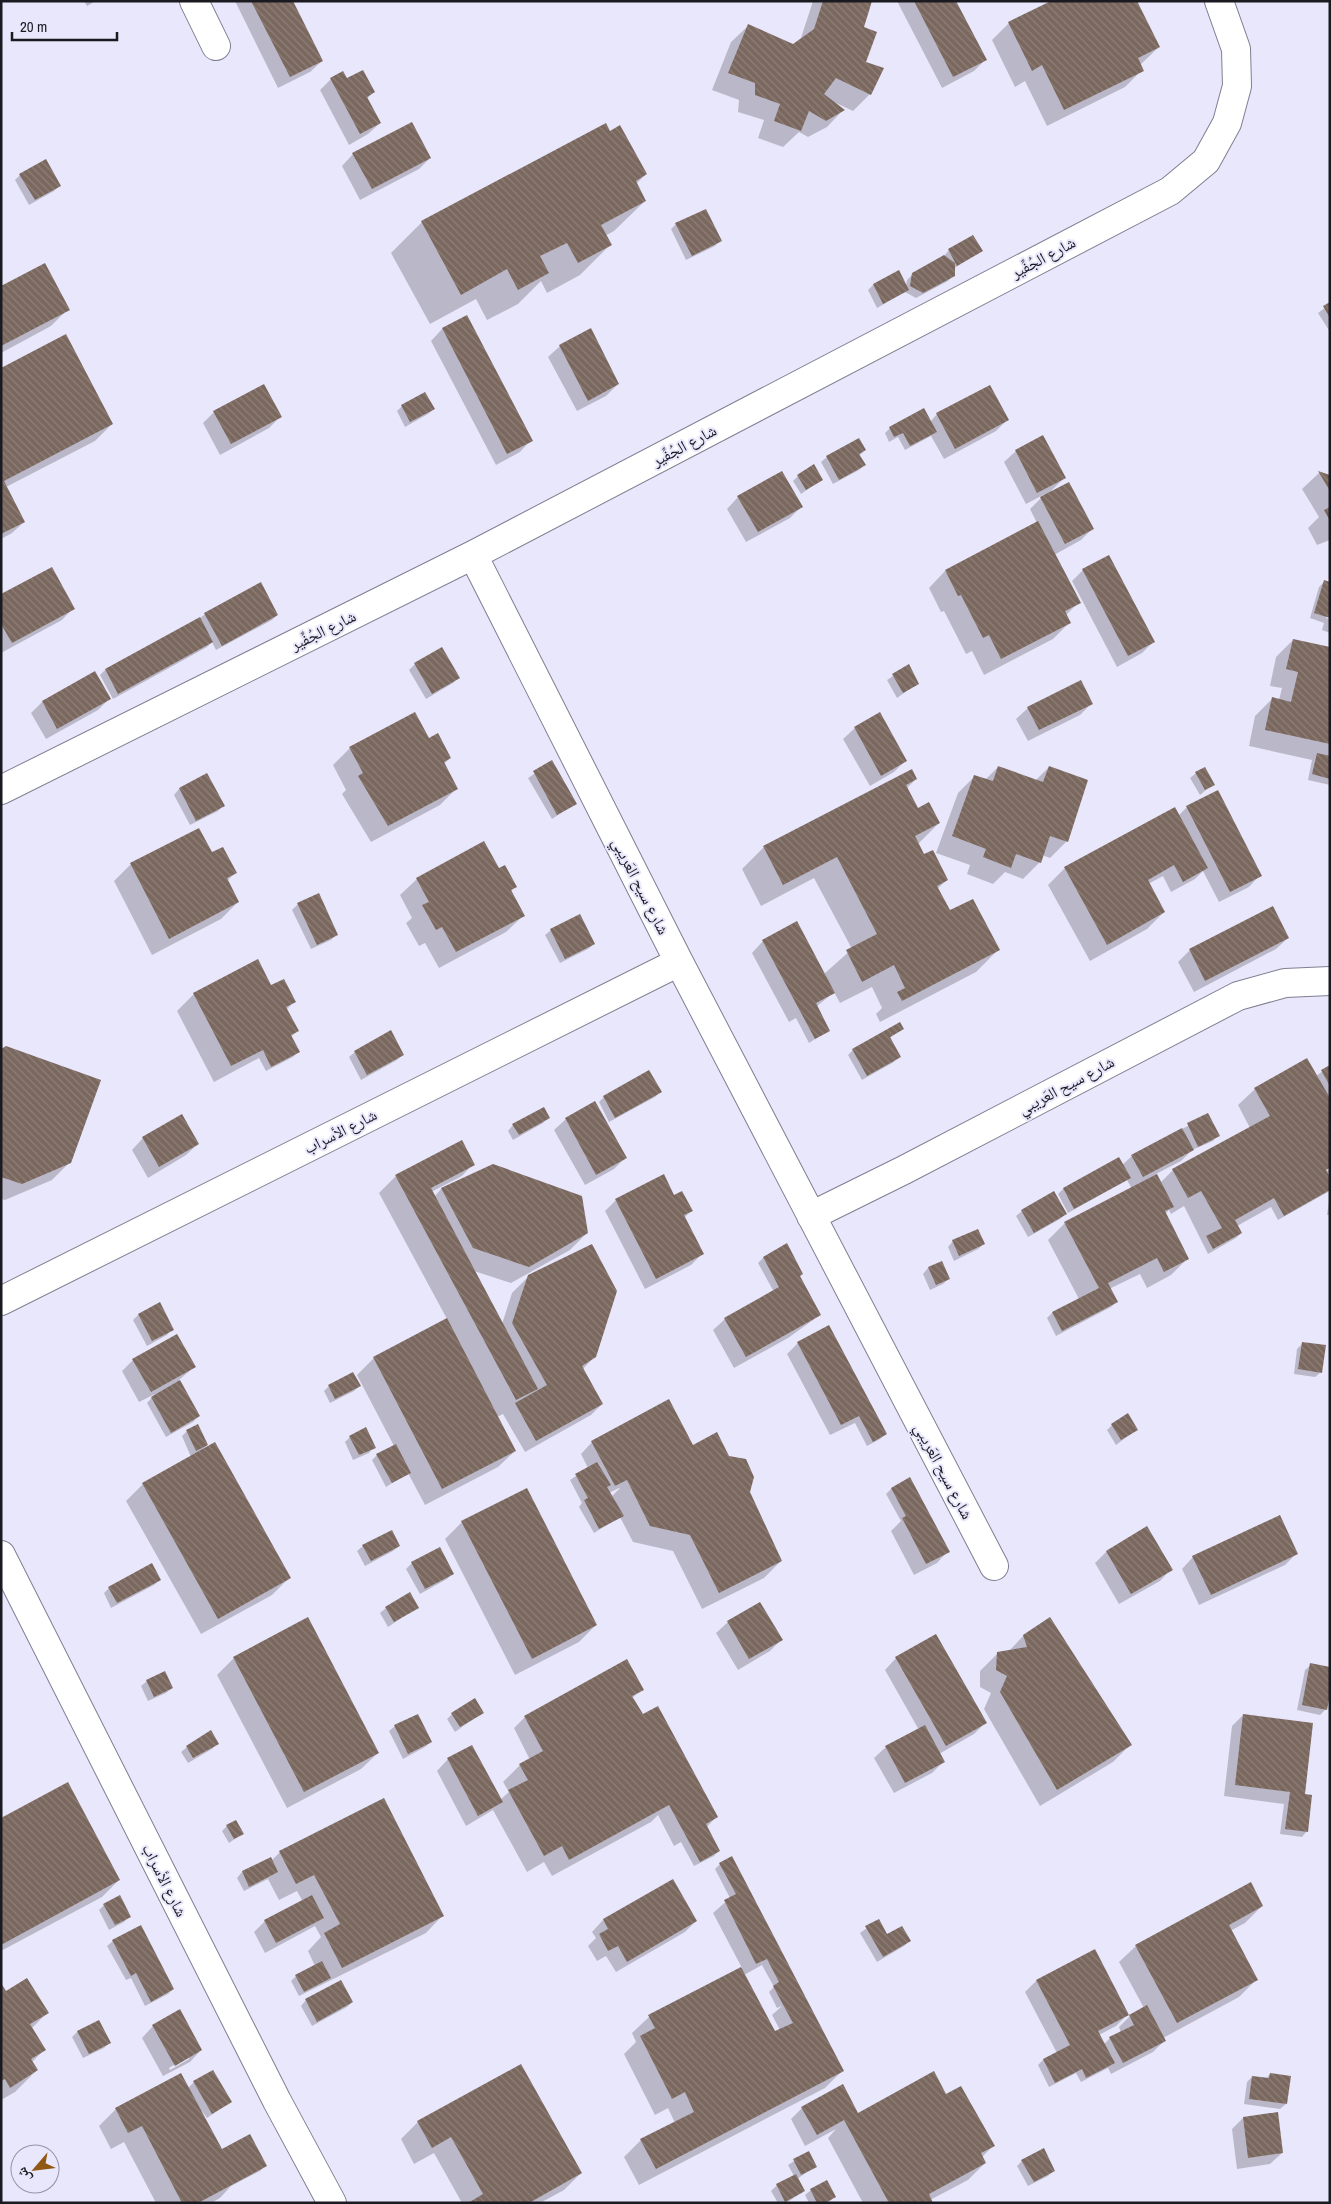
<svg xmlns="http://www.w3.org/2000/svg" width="1331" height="2204" viewBox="0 0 1331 2204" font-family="'Archivo Narrow','Noto Naskh Arabic',sans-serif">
<defs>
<pattern id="building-back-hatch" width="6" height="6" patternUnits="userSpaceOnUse" patternTransform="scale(1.25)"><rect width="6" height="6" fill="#7a675e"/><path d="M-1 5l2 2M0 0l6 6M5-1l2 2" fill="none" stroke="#8e807a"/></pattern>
</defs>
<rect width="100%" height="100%" fill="#e9e7fb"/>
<path fill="#0003" fill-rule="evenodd" d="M84,1H96L87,6Z
M235,1H292L322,61L310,72L278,88Z
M813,1H871L863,28L864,62L870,94L853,111L834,102L843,110L827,127L808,137L799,132L783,147L758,138L764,120L738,112L739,100L712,90L731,42L748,26L794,45L800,41Z
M897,1H955L985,60L974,71L942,88Z
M1054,1L1159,47L1140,65L1142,70L1125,87L1047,126L1025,81L1015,87L992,40L1009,23Z
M331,79L346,80L373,92L367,99L380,123L368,134L349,145L320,90Z
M605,124L610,132L646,174L636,184L645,201L614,231L605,236L610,245L580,275L547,293L541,281L518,304L487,320L476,299L430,324L391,253L422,222Z
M353,154L430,158L419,169L360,200L342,166Z
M20,175L60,185L54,191L29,205L15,180Z
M676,224L720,241L715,246L686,260L671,229Z
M949,250L981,251L953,269V275L948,281L916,298L905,292L877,308L868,290L873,285L906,286L907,280L913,274L944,256Z
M1,288L68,309L51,326L1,353Z
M1330,304V332L1318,313Z
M467,316L531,440L520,452L496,465L431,341L442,329Z
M560,346L618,384L606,396L577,411L548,357Z
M1,369L112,424L95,441L6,487L24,522L12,533L1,539Z
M402,406L434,409L428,414L405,427L397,411Z
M214,412L280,417L269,428L220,455L203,423Z
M937,414L1007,420L996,431L944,459L931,436L905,450L898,437L889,442L885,433L890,428L930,422Z
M865,450L859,456L864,465L859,470L833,484L821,462L827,457Z
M1016,451L1064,478L1049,493L1092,529L1081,540L1054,555L1079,602L1066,615L1070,622L1053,639L984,675L972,651L966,654L944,611L941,612L929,588L945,571L1037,523L1030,509L1045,494L1026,504L1004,462Z
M1319,473L1330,476V540L1317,545L1308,528L1319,517L1302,489Z
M798,476L822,479L801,494L793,481Z
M738,497L801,507L790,518L746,542L727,509Z
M1083,570L1153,642L1142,653L1117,667L1072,581Z
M1325,581L1326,618L1330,619V633L1322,630L1324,623L1310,618L1319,587Z
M1,596L73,608L62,620L1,653Z
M205,614L277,615L272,620L216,650L212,642L207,647L113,699L100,675L105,670L199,619Z
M1293,640L1330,648V785L1308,780L1312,760L1249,746L1255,716L1272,699L1279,700L1282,688L1270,686L1276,657Z
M415,664L458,678L453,683L426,699L409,670Z
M908,666L918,683L897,698L887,680Z
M109,699L98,710L46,739L31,713L42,702Z
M1091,704L1080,715L1028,741L1016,719L1028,708Z
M855,728L905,761L894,772L870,786L843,739Z
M428,740L450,758L444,764L457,788L440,805L371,842L342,794L346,790L333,765L350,748Z
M552,762L575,804L552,819L528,778Z
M998,767L1035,781L1049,767L1067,841L1050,858L1042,855L1040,862L1023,879L1005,872L993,884L967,874L970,865L936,853L958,793L975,776L985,780Z
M1196,773L1213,784L1200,795L1190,778Z
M207,775L223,805L218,811L190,825L174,795L179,789Z
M916,779L906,789L918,810L939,823L918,844L924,856L947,880L937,889L950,912L998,950L976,972L880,1022L876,1014L882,1008L872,987L840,1003L834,992L816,1007L829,1030L809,1043L796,1018L789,1022L752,953L763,941L824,974L852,949L814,878L761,906L742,869L764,847Z
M1187,807L1260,875L1249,887L1219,902L1203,871L1195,879L1171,892L1163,876L1148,884L1164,912L1147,929L1090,961L1048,885L1065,868L1178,816Z
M211,854L235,873L227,881L238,902L221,919L152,955L114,881L131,864Z
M498,870L515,887L510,892L523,916L506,932L439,968L425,943L419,946L406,923L412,918L400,895L417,879Z
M298,904L337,934L331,940L311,949L292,910Z
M551,930L594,944L588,949L560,963L545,935Z
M1288,938L1276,949L1194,992L1178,962L1190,950Z
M194,994L294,1002L286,1010L297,1031L291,1037L298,1052L293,1057L266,1071L259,1058L214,1082L177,1011Z
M902,1029L890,1038L899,1056L894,1062L862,1080L848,1055L853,1050Z
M1,1050L70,1162L52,1180L5,1200L1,1199Z
M355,1052L402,1055L397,1060L361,1080L349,1057Z
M1330,1066V1166L1325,1169V1172L1330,1169V1174L1328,1175L1330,1190L1328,1192L1278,1220L1271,1207L1237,1226L1241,1233L1236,1238L1208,1254L1184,1206L1171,1214L1169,1210L1165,1214L1188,1258L1171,1275L1147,1288L1140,1274L1109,1289L1116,1302L1111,1307L1056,1336L1047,1318L1052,1313L1079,1299L1048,1240L1065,1223L1132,1189L1127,1180L1068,1213L1058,1194L1063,1189L1122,1165L1132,1156L1208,1115L1218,1135L1213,1141L1192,1150L1181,1161L1156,1174L1160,1183L1173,1170L1250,1128L1238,1105L1255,1089L1316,1076Z
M660,1092L655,1097L609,1122L599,1102L604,1097Z
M548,1117L543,1123L513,1140L508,1131L513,1125Z
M566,1119L625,1158L614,1169L585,1185L554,1130Z
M143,1138L198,1144L186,1155L148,1178L132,1150Z
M473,1164L462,1176L431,1192L434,1197L441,1189L493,1166L587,1233L570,1250L511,1283L474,1271L502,1324L512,1293L529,1276L595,1356L583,1369L602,1404L591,1415L525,1452L503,1414L497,1417L515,1451L498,1467L425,1505L408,1473L386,1487L372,1460L377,1455L394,1446L357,1375L374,1358L447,1319L379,1193L396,1176Z
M1330,1195V1215H1327Z
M674,1196L691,1211L684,1218L702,1254L691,1265L645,1289L605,1211L616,1200Z
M1022,1211L1066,1213L1060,1219L1028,1237L1016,1216Z
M953,1241L984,1244L978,1249L954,1261L948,1247Z
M787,1245L799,1277L820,1315L788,1338L734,1368L713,1330L725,1319L774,1292L758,1263L763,1258Z
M941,1262L949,1278L943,1284L930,1290L923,1274L928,1268Z
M159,1304L172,1329L167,1335L147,1346L133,1320L138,1315Z
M798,1343L886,1434L880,1439L867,1446L855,1423L830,1435L787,1354Z
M1303,1343L1321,1372L1315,1377L1294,1374L1297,1349Z
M133,1360L194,1367L179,1380L199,1416L193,1422L166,1437L147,1403L155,1394L139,1402L122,1371Z
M329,1386H359L354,1391L330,1403L324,1391Z
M1112,1425L1136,1430L1116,1445L1107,1430Z
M187,1431L207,1445L201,1451L289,1578L272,1595L201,1634L126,1501L143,1484L191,1457L182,1436Z
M350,1437L374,1447L369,1453L353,1460L345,1442Z
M592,1442L749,1492L781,1561L764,1578L702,1609L673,1551L633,1542L620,1517L594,1533L579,1507L582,1503L570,1480L588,1468L581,1454ZM619,1488H620L611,1497L609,1493Z
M910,1479L948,1551L937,1563L914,1575L891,1531L901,1521L886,1494L891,1489Z
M526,1489L596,1625L579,1642L515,1675L445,1539L462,1522Z
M1147,1528L1171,1569L1160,1581L1119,1604L1095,1563L1106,1552Z
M363,1546H399L393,1551L365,1566L357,1551Z
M439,1549L452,1574L447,1579L420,1594L406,1569L412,1563Z
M1296,1554L1285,1565L1199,1605L1182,1569L1193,1557Z
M160,1580L154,1585L111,1608L104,1593L109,1588Z
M418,1607L388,1627L380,1613L386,1608Z
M728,1622L781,1640L770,1651L738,1670L716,1633Z
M1024,1635L1130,1745L1113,1762L1040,1806L984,1709L991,1693L980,1687V1671L997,1654L1008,1652Z
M234,1658L378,1753L361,1769L287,1808L217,1675Z
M896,1658L985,1723L974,1734L939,1754L943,1762L932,1773L894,1793L874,1758L886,1747L919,1730L885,1670Z
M1311,1665L1325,1710L1320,1715L1297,1710L1305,1670Z
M147,1681L172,1688L166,1693L148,1701L141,1686Z
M642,1690L632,1698L642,1716L716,1817L706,1828L719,1850L714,1856L694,1866L681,1842L674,1846L658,1815L651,1822L552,1876L544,1862L527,1872L493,1810L466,1826L437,1771L448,1759L500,1800L509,1792L503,1782L520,1765L530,1760L514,1728L525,1717Z
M482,1713L455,1732L447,1719L452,1714Z
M1243,1715L1303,1795L1307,1831L1302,1837L1280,1834L1284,1804L1224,1796L1232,1726Z
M395,1726L431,1742L425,1747L403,1759L389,1731Z
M218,1743L212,1749L188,1763L181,1752L187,1747Z
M1,1819L119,1880L102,1897L1,1951Z
M227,1826L242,1834L229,1843L222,1831Z
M280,1852L442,1916L426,1933L299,1996L291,1981L296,1976L315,1966L308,1951L321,1937L315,1926L265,1953L254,1932L265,1921L303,1902L297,1891L279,1900L268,1879L244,1891L237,1878L242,1872L270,1859L271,1861Z
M720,1864L842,2071L825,2088L639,2185L624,2157L641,2140L675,2123L668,2108L655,2115L624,2054L636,2042L632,2033L649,2017L742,1968L713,1913L730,1898L715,1869ZM762,1965L774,1987L769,1992L777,2008L782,2006L772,2015L780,2030L774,2034L744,1975Z
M672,1881L696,1921L685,1932L616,1972L606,1956L597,1961L588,1946L596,1938L592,1932L603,1920Z
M104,1905L130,1916L124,1922L109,1930L99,1910Z
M1262,1906L1245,1923L1230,1931L1256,1980L1239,1997L1163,2038L1164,2041L1153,2052L1111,2074L1108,2068L1081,2082L1076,2073L1049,2087L1038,2065L1043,2060L1057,2053L1025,1992L1036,1981L1094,1950L1128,2014L1116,2026L1099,2035L1104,2044L1110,2038L1121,2033L1119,2027L1130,2016L1144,2008L1119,1962L1136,1946Z
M878,1920L887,1936L909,1941L904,1946L877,1962L860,1933Z
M113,1941L173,1989L168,1994L145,2006L131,1978L126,1980L107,1946Z
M1,1986L6,1993L47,2013L31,2029L44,2050L32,2062L37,2070L15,2092L1,2100Z
M306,2000L352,2002L347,2007L312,2026L301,2006Z
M98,2021L109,2043L104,2048L83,2058L72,2037L77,2032Z
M153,2026L201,2050L190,2062L163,2076L142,2038ZM189,2056V2059L170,2070L169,2068Z
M521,2065L581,2173L564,2190L540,2203H462L434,2153L414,2164L401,2139L418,2122Z
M1270,2074L1286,2104L1280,2109L1244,2104L1247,2082L1252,2077L1266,2079Z
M194,2082L230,2102L207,2118L202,2111L200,2112L221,2151L265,2166L260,2171L231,2186L220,2198L211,2203H156L124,2142L111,2149L99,2126L116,2109L188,2088Z
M946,2095L993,2146L982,2157L985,2163L968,2180L930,2200L932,2203H863L828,2138L836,2129L805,2146L791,2119L802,2108L858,2114Z
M1243,2118L1282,2153L1270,2164L1237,2169L1232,2129Z
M808,2152L816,2166L797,2179L804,2191L786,2203H778L771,2191L777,2185L794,2176L788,2165Z
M1022,2161L1054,2170L1048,2176L1028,2186L1017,2166Z
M811,2190L834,2197L828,2203H809L805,2195Z"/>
<path fill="url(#building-back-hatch)" d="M251,1H293L323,61L290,77Z
M823,1H872L864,27L877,32L866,62L884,68L871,95L836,78L824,94L845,110L826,121L809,111L801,131L774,121L780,104L755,95V83L728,73L748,24L793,44L814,29Z
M914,1H956L987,60L953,77Z
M1051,1H1137L1160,47L1138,58L1144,71L1064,110L1042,65L1032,71L1008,22Z
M363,70L375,92L367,97L381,123L360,134L330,78L343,71L347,78Z
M412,122L431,158L372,189L352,153Z
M606,123L610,131L620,125L647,174L636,181L646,201L601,225L612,245L578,263L567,243L540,256L549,273L518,290L507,269L461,295L421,221Z
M46,159L61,186L35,200L19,174Z
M706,209L722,241L692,256L675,223Z
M973,235L983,251L957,266L948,249Z
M944,255L955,263V276L923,293L910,286L912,273Z
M45,263L70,310L1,346V286Z
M899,270L909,290L883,304L873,284Z
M1330,302V318L1323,306Z
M467,315L533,441L507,454L442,328Z
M591,328L619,384L588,401L559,345Z
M66,334L113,424L4,481L25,522L1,534V368Z
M264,384L282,417L231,444L213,411Z
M990,385L1009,420L955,449L936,413Z
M425,392L435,409L410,422L401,405Z
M924,408L937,432L910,446L903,433L894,437L889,427Z
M1043,435L1066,478L1037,493L1015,450Z
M859,438L866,450L859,454L866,465L839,480L826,456Z
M814,464L823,480L806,490L797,475Z
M782,471L803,507L758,532L737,496Z
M1318,471L1330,475V491Z
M1069,482L1094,529L1065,544L1040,497Z
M1330,507V521L1324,510Z
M1038,521L1081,603L1065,611L1071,623L1001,659L989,635L983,638L961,595L958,596L945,570Z
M1109,555L1155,642L1128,656L1082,569Z
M52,567L75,609L12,643L1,624V594Z
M1324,580L1330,582V618L1314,613Z
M261,582L278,615L222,646L204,613Z
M200,617L213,642L118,694L105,669Z
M1293,639L1330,647V744L1265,730L1272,697L1291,702L1298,672L1286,669Z
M442,647L460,678L432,694L414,663Z
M909,664L919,684L903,693L892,674Z
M95,671L111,699L57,729L42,701Z
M1081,680L1093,704L1039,730L1027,707Z
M415,712L429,738L438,733L451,758L444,762L458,789L388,826L358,776L363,773L349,747Z
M880,712L907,761L881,776L854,727Z
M1317,753L1330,756V779L1312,774Z
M552,760L577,804L557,815L533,771Z
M998,766L1043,782L1049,766L1088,780L1068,842L1050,836L1041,863L1016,854L1011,868L983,857L986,849L952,836L974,775L993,781Z
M1205,767L1215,785L1205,790L1195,772Z
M912,769L917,779L906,785L918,808L929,802L940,823L915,836L924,854L933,850L948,880L937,886L950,910L973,899L1000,950L902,1001L897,992L905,988L894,965L862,982L846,950L877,934L837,857L783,885L763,846Z
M207,773L225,806L196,821L179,788Z
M1218,790L1262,876L1230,892L1186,806Z
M1175,807L1208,868L1183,882L1174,865L1148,880L1165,912L1107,945L1064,867Z
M199,828L212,852L223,847L237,873L227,878L239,902L169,939L130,863Z
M484,841L499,868L505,865L517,887L511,890L525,916L456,952L442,927L436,930L422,905L429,902L416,878Z
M319,893L338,935L317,945L297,903Z
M1273,906L1289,938L1205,981L1189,949Z
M580,914L595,944L565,959L550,929Z
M797,921L835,993L816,1003L830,1031L815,1039L762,940Z
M258,959L271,985L284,979L296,1002L286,1007L299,1031L291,1035L300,1052L271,1067L263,1050L231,1066L193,993Z
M900,1022L904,1029L890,1037L901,1057L867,1076L852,1049Z
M391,1030L404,1055L367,1075L354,1051Z
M6,1046L101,1080L71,1163L22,1184L1,1177V1049Z
M1307,1058L1330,1098V1168L1326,1170L1330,1177V1190L1284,1216L1274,1198L1235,1220L1242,1233L1213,1249L1206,1236L1222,1228L1201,1191L1188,1198L1172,1169L1270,1116L1254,1088Z
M1330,1065V1086L1321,1070Z
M649,1070L662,1092L615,1118L603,1096Z
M595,1101L627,1158L596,1175L565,1118Z
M544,1107L550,1118L519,1135L512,1124Z
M1208,1113L1220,1136L1198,1147L1187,1123Z
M182,1114L199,1144L159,1167L142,1137Z
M1182,1128L1194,1150L1143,1177L1131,1155Z
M462,1140L475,1165L431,1188L538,1389L516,1400L395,1175Z
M1119,1157L1131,1178L1074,1209L1063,1188Z
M493,1164L582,1196L588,1233L529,1267L473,1248L441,1188Z
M664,1174L674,1195L682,1191L693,1211L684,1215L704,1254L656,1279L615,1199Z
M1157,1174L1174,1207L1165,1211L1189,1259L1164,1272L1157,1258L1108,1283L1118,1302L1062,1331L1052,1312L1099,1288L1064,1222Z
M1054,1191L1067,1214L1034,1233L1021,1210Z
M978,1229L985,1244L959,1256L952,1240Z
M787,1243L803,1274L800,1276L821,1315L746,1357L724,1318L779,1287L763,1257Z
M592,1244L617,1291L596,1357L582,1366L603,1404L536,1441L515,1403L547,1385L512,1323L528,1275Z
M942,1261L950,1279L936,1285L928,1267Z
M160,1302L174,1330L152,1341L138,1314Z
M447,1318L516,1451L442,1489L373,1357Z
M829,1325L887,1434L873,1442L859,1416L841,1425L797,1342Z
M177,1334L196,1367L151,1392L132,1359Z
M1302,1342L1326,1345L1322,1373L1298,1369Z
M353,1372L361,1386L335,1399L328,1385Z
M180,1380L200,1416L171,1433L151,1397Z
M669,1399L693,1445L717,1432L729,1456L746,1459L754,1477L750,1492L782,1561L719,1593L690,1535L650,1526L627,1480L615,1486L591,1441Z
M1128,1413L1138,1430L1121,1440L1111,1424Z
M198,1424L208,1445L196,1451L186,1430Z
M366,1427L376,1448L359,1455L349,1436Z
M215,1442L291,1578L218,1619L142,1483Z
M396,1444L411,1473L392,1483L376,1454Z
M597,1462L611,1485L607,1487L624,1516L599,1529L584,1500L588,1498L575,1474Z
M910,1477L950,1552L926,1564L902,1518L906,1516L891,1488Z
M527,1488L597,1625L532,1659L461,1521Z
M1280,1515L1298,1554L1211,1595L1192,1556Z
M1147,1526L1173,1570L1131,1594L1106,1551Z
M392,1530L400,1546L371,1561L362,1545Z
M440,1547L454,1574L425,1589L411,1562Z
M152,1563L161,1580L117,1603L108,1587Z
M410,1592L419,1608L394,1622L385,1607Z
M760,1602L783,1640L749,1659L727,1621Z
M308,1617L379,1753L304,1792L233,1657Z
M1050,1617L1132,1745L1057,1790L1000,1692L1007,1676L996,1670L997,1652L1027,1647L1023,1635Z
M936,1634L987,1723L946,1746L895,1657Z
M627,1659L644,1690L632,1696L643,1714L658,1706L718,1817L706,1824L720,1851L700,1862L669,1805L569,1860L562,1846L544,1856L508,1790L528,1780L519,1764L543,1751L524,1716Z
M1310,1663L1330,1667V1694L1327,1710L1302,1705Z
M165,1671L173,1688L154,1697L146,1680Z
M475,1698L484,1713L460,1727L451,1713Z
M418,1714L432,1742L408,1754L394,1725Z
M1243,1714L1313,1723L1305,1794L1312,1795L1308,1832L1285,1829L1290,1792L1235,1785Z
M925,1725L945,1762L905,1783L885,1746Z
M211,1730L219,1744L193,1758L186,1746Z
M472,1745L503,1802L478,1816L447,1758Z
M68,1782L120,1880L1,1945V1818Z
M384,1798L444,1916L342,1968L324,1933L340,1924L314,1875L296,1884L279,1851Z
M236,1820L244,1834L234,1839L226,1825Z
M732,1856L844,2071L656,2169L640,2139L694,2112L685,2092L672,2099L640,2036L655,2028L648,2015L741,1967L775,2031L793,2023L773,1986L779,1982L767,1959L756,1964L724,1900L736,1894L719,1863Z
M271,1857L278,1872L249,1887L242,1871Z
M673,1879L697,1921L627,1962L618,1946L608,1951L599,1934L608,1929L603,1919Z
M1251,1882L1263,1906L1229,1925L1258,1980L1177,2023L1135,1945Z
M120,1895L131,1917L115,1925L103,1904Z
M312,1895L324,1918L276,1943L264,1920Z
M879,1919L887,1934L902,1926L911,1941L883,1957L865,1926Z
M141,1925L174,1989L151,2002L136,1973L131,1976L112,1940Z
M1095,1949L1129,2015L1147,2005L1166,2041L1123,2063L1109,2037L1134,2025L1129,2015L1098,2031L1115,2063L1086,2078L1082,2069L1055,2083L1043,2059L1070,2045L1036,1980Z
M322,1961L331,1978L304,1992L295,1975Z
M27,1978L49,2013L30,2024L46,2050L31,2059L38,2070L10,2088L5,2079L1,2081V1983L6,1991Z
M341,1980L353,2002L317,2022L305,1999Z
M180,2009L202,2050L175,2066L152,2025Z
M99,2020L111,2043L89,2054L77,2031Z
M521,2064L582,2173L529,2203H468L483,2194L451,2137L432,2148L417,2121Z
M213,2070L232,2102L212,2114L193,2081Z
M934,2071L946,2094L961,2086L995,2146L981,2153L986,2163L929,2194L933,2203H889L844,2120L817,2135L801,2107L843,2084L858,2113Z
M181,2073L222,2149L250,2134L267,2166L198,2203H182L142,2126L128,2133L115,2108Z
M1270,2073L1291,2076L1287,2104L1249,2099L1252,2076L1269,2078Z
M1278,2112L1283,2153L1248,2158L1243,2117Z
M1044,2148L1055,2171L1034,2182L1021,2160Z
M809,2151L817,2167L801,2175L793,2159Z
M796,2174L805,2191L785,2202L776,2184Z
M827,2180L836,2197L825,2203H817L810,2189Z"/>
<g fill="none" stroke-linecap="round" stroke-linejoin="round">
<g stroke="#817e91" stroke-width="30">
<path id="minor" d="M194,1L216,46
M473,555L679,962L994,1566
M1,790L473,555L1170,191L1206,161L1227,123L1237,86L1236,49L1219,1
M811,1216L904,1170L1238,996L1285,983L1330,981
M1,1301L679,962
M1,1555L277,2101L332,2203"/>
</g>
<use href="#minor" stroke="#fff" stroke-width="28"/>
</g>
<g text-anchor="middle" stroke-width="4" stroke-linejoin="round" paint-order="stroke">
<g font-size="16" fill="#1b1a21" stroke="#e9e7fb">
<text transform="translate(1043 257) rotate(-28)" y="6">شارع الجُفِّير</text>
<text transform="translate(684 445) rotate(-28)" y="6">شارع الجُفِّير</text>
<text transform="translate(323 630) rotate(-26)" y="6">شارع الجُفِّير</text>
<text transform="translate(641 886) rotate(63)" y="6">شارع سيح العَريبي</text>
<text transform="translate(1066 1085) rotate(-28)" y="6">شارع سيح العَريبي</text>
<text transform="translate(340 1131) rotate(-27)" y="6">شارع الأسراب</text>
<text transform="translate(944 1471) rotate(62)" y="6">شارع سيح العَريبي</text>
<text transform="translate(165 1880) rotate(63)" y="6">شارع الأسراب</text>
</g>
</g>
<rect width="1331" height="2204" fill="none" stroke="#1b1a21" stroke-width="5"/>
<g transform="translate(35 2169) rotate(242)"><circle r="24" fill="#e9e7fb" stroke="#9795a4"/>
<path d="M0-4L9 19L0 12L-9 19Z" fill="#915813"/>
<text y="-8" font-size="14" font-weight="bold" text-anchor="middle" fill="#1b1a21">ش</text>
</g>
<path d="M12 32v8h105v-8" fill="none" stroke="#1b1a21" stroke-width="2.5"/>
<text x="20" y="32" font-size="15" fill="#1b1a21" stroke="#e9e7fb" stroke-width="4" paint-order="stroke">20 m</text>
</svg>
